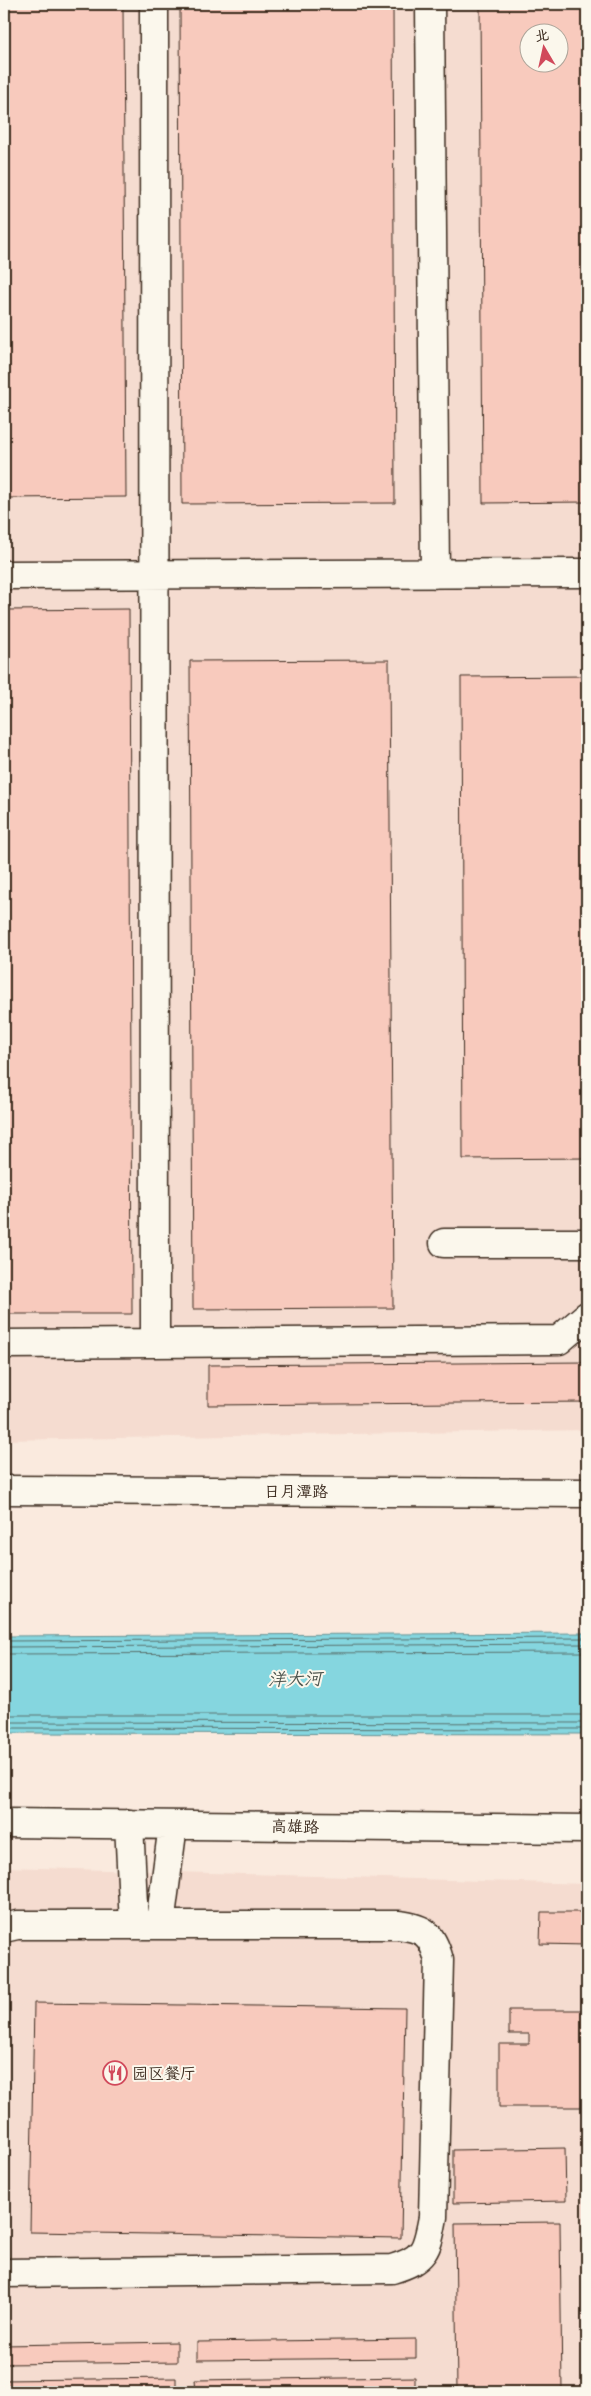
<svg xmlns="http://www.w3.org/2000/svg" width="591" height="2396" viewBox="0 0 591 2396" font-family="'Patrick Hand','LXGW WenKai TC',sans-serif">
<rect width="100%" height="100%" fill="#faeade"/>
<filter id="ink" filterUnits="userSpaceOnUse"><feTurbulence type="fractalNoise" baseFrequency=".02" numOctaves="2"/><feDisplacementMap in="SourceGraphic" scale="10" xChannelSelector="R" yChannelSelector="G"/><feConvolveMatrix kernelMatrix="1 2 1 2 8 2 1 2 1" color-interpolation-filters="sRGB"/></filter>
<g filter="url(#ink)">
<path fill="#f5dcd0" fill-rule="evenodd" d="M4,4H587V1430L4,1440ZM528,32H558V62H528Z
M4,1867L587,1884V2392H4Z"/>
<path fill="#85d6df" stroke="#679192" d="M587,1633V1734L4,1733V1636Z"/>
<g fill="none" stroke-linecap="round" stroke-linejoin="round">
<path stroke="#596f6b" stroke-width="1" d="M4,1641L587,1638
M4,1647L587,1644
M4,1654L587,1652
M4,1715H587
M4,1722L587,1723
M4,1728L587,1729"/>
</g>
<path fill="#f8cabd" stroke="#3b2a1e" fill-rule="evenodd" d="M4,4H123L126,497L4,498Z
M180,4H393L395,503L182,504Z
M480,4H587V502L483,503ZM528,32H558V62H528Z
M129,609L132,1314H4V610Z
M389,660L393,1308L193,1309L190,661Z
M587,676V1158L463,1159L461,677Z
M587,1362V1402L208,1405V1365Z
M541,1912H587V1945L540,1944Z
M34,2003L405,2008L401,2238L30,2232Z
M509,2010H587V2107H499V2044H529V2034H509Z
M565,2148L566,2201L453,2203V2150Z
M560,2222L562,2392H457L455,2223Z
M416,2339V2358L197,2360V2342Z
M177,2342V2362L4,2364V2345Z
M415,2377V2392H196L195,2380Z
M176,2378V2392H4V2380Z"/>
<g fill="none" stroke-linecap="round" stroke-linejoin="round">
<g stroke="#3b2a1e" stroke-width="31">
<path id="minor" d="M154,4L155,1343
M430,4L435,574
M4,575L587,573
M444,1243H587
M4,1344L559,1340L587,1316
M4,1490L587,1493
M4,1823L587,1829
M129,1824L134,1924
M160,1924L173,1825
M4,1928L17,1925H398C425,1928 432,1934 439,1960L433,2217C427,2249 426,2259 392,2269L4,2273"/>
</g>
<use href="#minor" stroke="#fbf7ec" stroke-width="28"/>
</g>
</g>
<defs>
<g id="restaurant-ring" transform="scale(1.25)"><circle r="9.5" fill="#fbf7ec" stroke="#d1495b" stroke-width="1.5"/><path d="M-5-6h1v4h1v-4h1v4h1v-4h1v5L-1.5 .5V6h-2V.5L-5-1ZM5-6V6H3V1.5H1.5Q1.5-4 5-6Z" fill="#d1495b"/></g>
</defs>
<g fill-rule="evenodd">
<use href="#restaurant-ring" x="115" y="2073"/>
</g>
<g text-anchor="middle" stroke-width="4" stroke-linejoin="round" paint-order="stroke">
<g font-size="16" fill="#3b2a1e" stroke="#fbf7ec">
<text x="296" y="1497">日月潭路</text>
<text transform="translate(295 1826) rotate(1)" y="6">高雄路</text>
</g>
<g font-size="16" fill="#3b2a1e" stroke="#fbf7ec" text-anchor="start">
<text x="132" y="2079">园区餐厅</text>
</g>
<g font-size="18" font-style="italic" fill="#4e554e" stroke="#fbf7ec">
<text transform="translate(295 1679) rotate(-1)" y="6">洋大河</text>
</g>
</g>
<rect width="591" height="2396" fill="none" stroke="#fbf7ec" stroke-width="20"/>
<rect x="10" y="10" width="571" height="2376" fill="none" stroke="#3b2a1e" stroke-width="2" filter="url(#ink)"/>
<g transform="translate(544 48) rotate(351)"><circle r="24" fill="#fbf7ec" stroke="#aea59a"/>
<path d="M0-4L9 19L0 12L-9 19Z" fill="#d1495b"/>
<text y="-8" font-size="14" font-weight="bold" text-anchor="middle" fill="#3b2a1e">北</text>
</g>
</svg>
